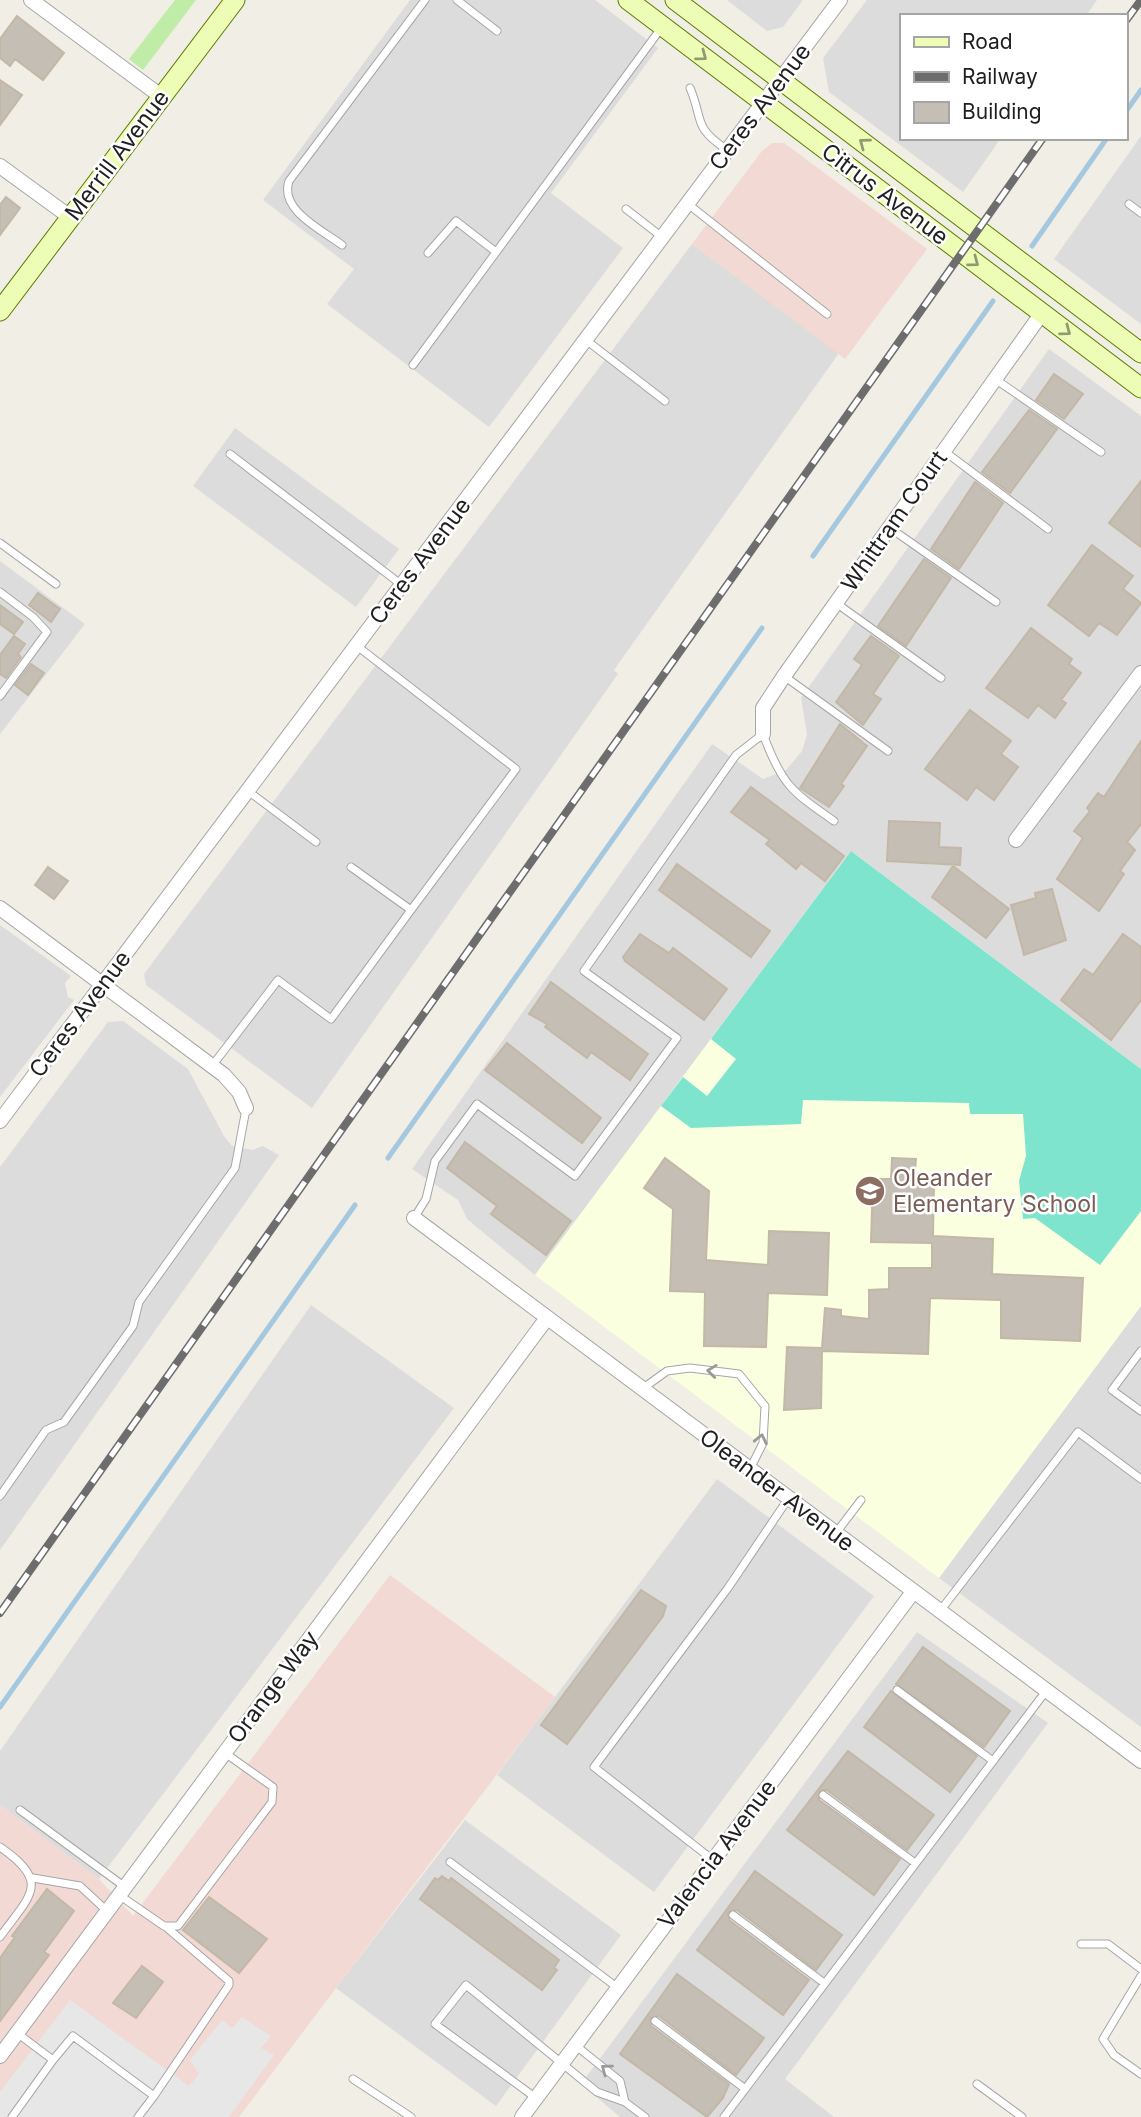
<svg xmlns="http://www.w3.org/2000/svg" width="1141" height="2117" viewBox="0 0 1141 2117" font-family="Inter,sans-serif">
<rect width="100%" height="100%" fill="#f0eee5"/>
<path fill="#dddcdc" d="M410,0H595L658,48L551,193L623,248L489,427L327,304L354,269L263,200Z
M727,0H803L783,27L767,31Z
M867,0H1097L1086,16H901V138H1001L963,192L829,92L823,58Z
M1141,136V324L1054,259Z
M692,244L839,353L614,670L618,674L312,1108L146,985L144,974Z
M1049,349L1141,416V1069L851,851L535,1275L467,1219L458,1200L412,1169L712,744L763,779L786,770L802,751L807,734L801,698Z
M235,428L399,549L356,607L193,486Z
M0,561L85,624L0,734Z
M0,925L71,976L65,983L68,997L74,1000L0,1097Z
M123,1021L188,1069L224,1136L232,1146L253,1150L263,1146L279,1155L0,1550V1167L108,1022Z
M311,1305L454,1408L99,1879L0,1805V1751Z
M1141,1306V1727L939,1578Z
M717,1479L874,1596L654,1892L497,1775Z
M917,1632L1048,1723L785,2079L834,2117H620L581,2084Z
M465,1820L621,1935L496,2106L336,1988Z"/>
<path fill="#f2d9d3" d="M772,143H784L927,249L845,359L692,244L762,151Z
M390,1575L555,1697L239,2117H0V1805L99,1879L133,1916Z"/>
<path fill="#faffdf" d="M851,851L1141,1069V1306L939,1578L535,1275Z"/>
<path fill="#bfeda8" d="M175,0H196L143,70L129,59Z"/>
<path fill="#7fe4cd" d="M851,851L1141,1069V1211L1100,1265L1035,1218L1023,1219L1019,1181L1026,1156L1023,1114H970L969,1103L803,1100L801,1124L691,1128L661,1106L683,1077L707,1096L736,1059L711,1039Z"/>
<path fill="#e7e7e7" d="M70,2000L189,2086L199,2074L190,2060L222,2020L232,2028L242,2017L271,2036L261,2048L274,2055L229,2117H0V2092Z"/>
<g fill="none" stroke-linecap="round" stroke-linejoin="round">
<path stroke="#a3c8e0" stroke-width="5" d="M1125,113L1141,90
M1032,246L1107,138
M813,556L993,301
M388,1158L762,628
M0,1707L355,1205"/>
</g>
<path fill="#c5beb4" stroke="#c3b8a6" stroke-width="2" d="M17,16L64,53L43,80L15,59L10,66L0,58V39Z
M0,80L22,95L0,125Z
M6,197L20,208L0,235V205Z
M1054,374L1083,394L1064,419L1036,400Z
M1029,410L1057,429L1010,493L982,472Z
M1141,481V547L1109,523Z
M975,482L1003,503L959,569L931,549Z
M1092,545L1133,576L1123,589L1141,603L1117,635L1099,623L1089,636L1048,605Z
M924,559L951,578L906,646L878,626Z
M38,593L60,609L51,622L29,605Z
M0,605L23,622L14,634L0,624Z
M1031,628L1072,659L1069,664L1081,673L1061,700L1066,703L1055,718L1038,705L1028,718L986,688Z
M14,636L25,644L18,654L21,657L6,678L0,674V655Z
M871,636L899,656L873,694L881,699L863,725L836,702L862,665L854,659Z
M31,664L44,673L28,695L15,685Z
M970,710L1011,741L1001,754L1018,767L994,800L976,787L967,800L925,769Z
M840,724L867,746L841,784L844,786L829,807L800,788Z
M1141,741V824L1127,842L1135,850L1120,871L1124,874L1099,911L1057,879L1083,838L1074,831L1090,811L1087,808L1098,793L1104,797Z
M751,787L844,856L825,881L801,863L796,869L766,844L770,840L731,812Z
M889,821L940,823L939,847L961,848L960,865L887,861Z
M677,864L770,931L751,957L659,890Z
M953,866L1009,909L986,938L932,897Z
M48,867L68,881L54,899L35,885Z
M1052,889L1066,940L1024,955L1011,905L1036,898L1035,893Z
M640,934L669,953L673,948L727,989L704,1020L625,961L623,957Z
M1123,934L1141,947V1000L1111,1040L1061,1000L1084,969L1093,975Z
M551,982L648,1054L630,1080L591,1052L587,1058L545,1027L547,1024L529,1014Z
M507,1043L601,1118L582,1143L485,1070Z
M465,1142L571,1221L546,1255L491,1214L497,1206L447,1168Z
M665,1158L709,1191L706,1260L768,1265L769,1231L829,1233L827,1295L768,1293L766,1347L704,1346L705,1292L670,1291L673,1209L644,1188Z
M892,1158L916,1159L914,1181H934L933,1236L993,1239L992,1274L1083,1278L1080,1341L1001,1338V1300L930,1298L928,1354L822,1351L821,1408L784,1410L787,1347L822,1348L825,1308L841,1310V1316L869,1319V1290L889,1289V1268H932V1243L871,1242L873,1179H891Z
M641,1590L666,1606L663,1616L567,1744L541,1725Z
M923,1647L1010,1711L984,1747L896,1684Z
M891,1691L977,1756L950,1792L864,1727Z
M848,1751L934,1815L907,1850L827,1790L819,1791V1800L900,1859L874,1895L787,1830Z
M755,1871L842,1935L816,1970L737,1910L728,1912L729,1920L809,1980L783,2015L697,1950Z
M442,1876L449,1881L451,1878L559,1960L554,1968L557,1970L542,1990L420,1899L435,1878L438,1880Z
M47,1889L74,1911L44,1952L49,1955L0,2021V1958L15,1937L12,1936Z
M209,1897L267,1939L239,1973L183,1930Z
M142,1966L163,1982L136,2018L113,2003Z
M677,1974L764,2038L736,2075L659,2016L650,2018L651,2026L729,2084L723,2098L707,2117L620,2054Z"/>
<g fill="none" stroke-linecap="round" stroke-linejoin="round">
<g stroke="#a6a6a6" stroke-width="9">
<path id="service" d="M457,0L497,31
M690,88C704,121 692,126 727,150
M688,204L827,314
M1129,204L1141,213
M626,209L662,237
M342,245C322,230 279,210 289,181L425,0
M428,253L456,221L496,252
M586,340L665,401
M413,365L662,27
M995,379L1101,452
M944,451L1048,529
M230,454L402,585
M890,528L996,602
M0,543L56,584
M0,592L33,617L47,632L0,696
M836,603L941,678
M357,646L516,769L411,910
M784,676L888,751
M248,791L316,842
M212,1066L278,980L331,1019L411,910L351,867
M414,1218L426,1199L435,1161L477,1104L575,1176L677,1038L584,971L736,755L763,734C782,785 791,791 834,821
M1141,1351L1112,1390L1141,1411
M642,1389L667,1371L690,1368L739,1374L765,1406L763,1443L750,1469
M0,1496L46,1430L64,1422L133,1326L139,1302L235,1168L246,1109
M836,1533L861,1500
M940,1611L1078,1432L1141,1479
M897,1690L993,1761
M823,1795L915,1863
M20,1810L125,1887
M0,1847C52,1883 30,1895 0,1937
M713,1860L594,1767L728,1588L788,1499
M450,1862L618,1988
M33,1878L80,1886L107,1911
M119,1895L164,1926H178L272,1802L273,1787L225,1753
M733,1915L824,1983
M1081,1944H1108L1141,1969
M1141,1976L1103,2039L1114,2055L1141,2074
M655,2021L744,2088
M17,2033L53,2060L73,2036L154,2096L138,2117
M353,2079L411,2117
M977,2084L1022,2117
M154,2096L229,1985V1981L165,1926
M536,2098L435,2024L466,1985L597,2092L625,2102L620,2081L575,2045
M625,2102L645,2117
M12,2117L53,2060
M724,2117L1046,1691"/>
</g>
<g stroke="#a6a6a6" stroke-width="16">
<path id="minor" d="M31,0L162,97
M0,166L70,217
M763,734V708L784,676L1042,313
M1016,840L1141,673
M0,908L224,1075L239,1092L246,1108
M0,1121L840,0
M414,1218L1141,1761
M0,2056L547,1318
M522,2117L913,1592"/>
</g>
<g stroke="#5b7c00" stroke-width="21">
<path id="secondary" d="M628,0L1141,388
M675,0L1141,353
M0,311L235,0"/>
</g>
<use href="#service" stroke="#fff" stroke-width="7"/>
<use href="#minor" stroke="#fff" stroke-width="14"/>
<use href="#secondary" stroke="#eefdb6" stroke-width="19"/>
<g stroke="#6d6d6d" stroke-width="8">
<path id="rail" d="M1125,22L1141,0
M0,1613L1043,138"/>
</g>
<use href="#rail" stroke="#fff" stroke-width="5" stroke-dasharray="16" stroke-linecap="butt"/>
</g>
<defs><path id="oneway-chevron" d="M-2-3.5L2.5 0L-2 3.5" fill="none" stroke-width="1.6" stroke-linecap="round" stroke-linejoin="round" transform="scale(1.75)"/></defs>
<g stroke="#919972">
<use href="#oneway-chevron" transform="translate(702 56) rotate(37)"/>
<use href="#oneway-chevron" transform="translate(864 143) rotate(-143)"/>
<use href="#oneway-chevron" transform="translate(974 262) rotate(37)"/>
<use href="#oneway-chevron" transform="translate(1066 331) rotate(37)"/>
</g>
<g stroke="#9a9a9a">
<use href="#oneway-chevron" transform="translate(712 1371) rotate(-173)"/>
<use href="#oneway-chevron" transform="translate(761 1439) rotate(-78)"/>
<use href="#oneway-chevron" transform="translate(606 2069) rotate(-143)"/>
</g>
<defs>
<g id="school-disc" transform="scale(1.575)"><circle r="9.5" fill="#8d6e63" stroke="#fff"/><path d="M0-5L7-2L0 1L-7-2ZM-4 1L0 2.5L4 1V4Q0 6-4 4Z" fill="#fff"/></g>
</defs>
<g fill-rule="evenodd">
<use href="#school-disc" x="870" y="1191"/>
</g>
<g text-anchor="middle" stroke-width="5" stroke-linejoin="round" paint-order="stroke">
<g font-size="23" fill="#1f1f1f" stroke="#fff">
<text transform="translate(760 107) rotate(-53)" y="8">Ceres Avenue</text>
<text transform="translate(117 155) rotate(-53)" y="8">Merrill Avenue</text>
<text transform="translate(885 194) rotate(37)" y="8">Citrus Avenue</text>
<text transform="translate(894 521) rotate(-55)" y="8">Whittram Court</text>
<text transform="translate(420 561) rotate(-53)" y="8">Ceres Avenue</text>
<text transform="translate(80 1014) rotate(-53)" y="8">Ceres Avenue</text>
<text transform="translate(777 1490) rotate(37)" y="8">Oleander Avenue</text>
<text transform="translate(273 1687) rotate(-53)" y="8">Orange Way</text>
<text transform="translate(717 1854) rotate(-53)" y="8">Valencia Avenue</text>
</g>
<g font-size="23" fill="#785e54" stroke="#fff" text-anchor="start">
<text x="893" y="1186">Oleander<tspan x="893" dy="26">Elementary School</tspan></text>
</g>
</g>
<rect x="900" y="14" width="228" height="126" fill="#ffffff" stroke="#a5a5a5" stroke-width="2"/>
<rect x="914" y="37" width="35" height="10" fill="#eefdb6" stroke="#a5a5a5" stroke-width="2"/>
<text x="962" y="49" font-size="21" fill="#1f1f1f">Road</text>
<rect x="914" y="72" width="35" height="10" fill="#6d6d6d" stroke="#a5a5a5" stroke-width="2"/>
<text x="962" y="84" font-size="21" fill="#1f1f1f">Railway</text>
<rect x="914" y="102" width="35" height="21" fill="#c5beb4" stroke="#a5a5a5" stroke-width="2"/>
<text x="962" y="119" font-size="21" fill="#1f1f1f">Building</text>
</svg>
